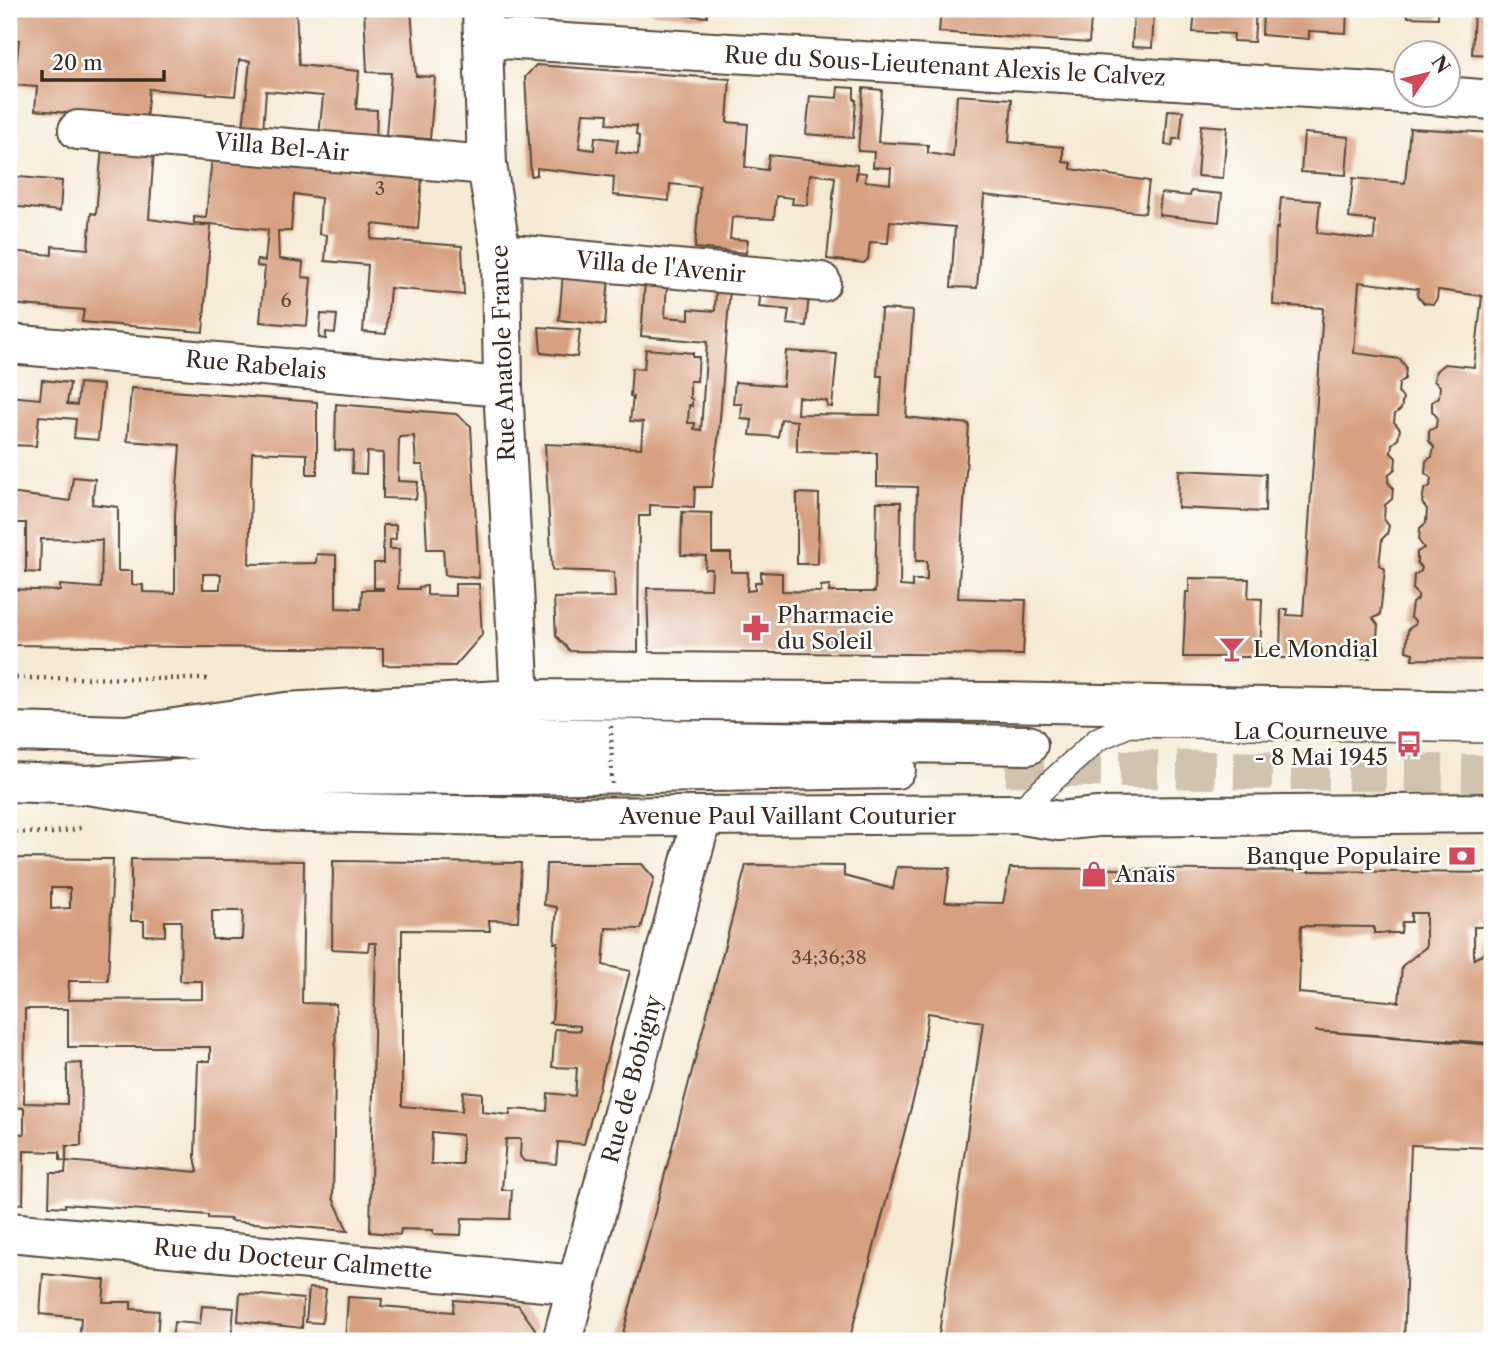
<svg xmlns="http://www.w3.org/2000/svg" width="1501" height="1350" viewBox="0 0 1501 1350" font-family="'Libre Caslon Text',serif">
<rect width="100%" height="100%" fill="#fff"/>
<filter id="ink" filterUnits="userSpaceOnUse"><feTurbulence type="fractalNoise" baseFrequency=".0143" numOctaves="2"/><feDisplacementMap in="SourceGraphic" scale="14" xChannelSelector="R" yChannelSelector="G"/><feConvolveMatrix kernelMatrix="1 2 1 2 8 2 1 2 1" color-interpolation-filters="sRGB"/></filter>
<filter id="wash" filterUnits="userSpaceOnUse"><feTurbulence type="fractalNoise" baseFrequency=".00686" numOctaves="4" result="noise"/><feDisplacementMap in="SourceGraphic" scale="28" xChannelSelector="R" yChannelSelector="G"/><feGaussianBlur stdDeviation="1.57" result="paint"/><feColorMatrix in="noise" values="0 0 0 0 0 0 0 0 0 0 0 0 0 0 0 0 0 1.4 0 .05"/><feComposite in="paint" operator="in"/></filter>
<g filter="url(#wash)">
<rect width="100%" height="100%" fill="#f5ead4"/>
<g id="blocks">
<path fill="#d7a080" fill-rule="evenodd" d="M9,9H296L299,65L359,71L356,109L377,110L376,141L319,136L323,96L266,91L263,131L243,129L250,61L239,60L235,96L149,89L146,120L35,110L37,87L14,85L19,40L9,39Z
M364,9H411L416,76L435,77L430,139L386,136L391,73L367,72Z
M652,9H707V17L652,13Z
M768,9H807V14L768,12Z
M941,9H1092L1089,43L939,32Z
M1134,9L1154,10L1152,48L1132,47Z
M1195,9H1256L1254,42L1233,41L1234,34L1193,32Z
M1263,9H1347L1346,33L1309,31V39L1262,35Z
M1371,9H1438V18L1408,17V12L1370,11Z
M1474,9H1492V55L1472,54Z
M536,65L730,79L727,122L748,124L745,167L767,170L769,155L797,158L857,165L856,180L858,172L866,173L865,181L890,184L891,168L873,167L874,152L858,151L863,88L882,90L878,142L928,145V153L953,157L957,95L1012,99L1009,142L1063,147V162L1071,163V169L1149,181L1145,213L984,195L977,288L951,287L955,227L890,221L888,243L870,242L868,259L864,263L827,259L835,177L810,174L807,205L792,204L793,198L776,196L774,219L732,217L730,239L748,240L746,253L695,248L700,187L670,184L669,201L613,195L614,177L537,168V175L531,176L525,77ZM583,113L608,114L607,124L637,126L636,135L639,136L638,155L616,152L618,140L595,137L594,150L579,148Z
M838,87L854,88V100H856L853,138L806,134L810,96L837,98Z
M1168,110L1183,111L1180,139H1173L1172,146L1165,145Z
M1201,125L1227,127L1223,178L1197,176Z
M1410,128L1492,133V660L1412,659L1413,653L1406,651L1408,629L1415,625V621L1410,617L1412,603L1418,599V595L1413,590L1414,575L1421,571L1422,568L1417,563V552L1424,548L1419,541L1420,528L1426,523L1427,509L1422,503L1424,490L1430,486L1431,478L1425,473L1426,461L1432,457L1434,447L1429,441V431L1436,427L1437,417L1432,411V402L1439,397L1440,386L1434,381L1436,371L1444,364L1474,367L1482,296L1438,290L1437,299L1433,304L1424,303L1417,296L1418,289L1359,282L1354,353L1400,359L1406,367L1405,379L1399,383L1398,393L1403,398L1401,409L1395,414L1394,422L1400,429L1398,439L1392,444L1391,453L1396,458L1395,469L1389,474L1388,482L1393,488L1392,499L1385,505L1384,519L1389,526L1387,534L1382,539L1379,565L1385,569L1380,615L1373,618L1378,625L1376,649L1371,648L1370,658H1280L1281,609H1288L1287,615L1303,616L1323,308L1273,305L1276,228L1278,229L1281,198L1320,201L1317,233L1374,240L1375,221L1349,218L1353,178L1405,183Z
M1304,133L1349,137L1346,175L1301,172Z
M102,147L154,151L149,219L198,226L211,224L194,223V217L206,218L212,157L422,175L418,229L373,224L371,239L462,246L464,295L390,288L386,334L363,332L368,265L325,261L327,235L319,234L321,198L294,194L291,231H278L279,259L303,262L302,277L311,278L307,326L260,322L265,267L257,266V260L265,261L268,230L211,224L203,332L82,322L84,310L9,304V251L52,255V246L88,249L91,213L96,214Z
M9,176L62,181L60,211L9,206Z
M1191,191L1222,194L1219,222L1159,215L1161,193L1190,196Z
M563,273L609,277L605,325L559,320Z
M645,281L667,283L665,317L689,319V309L715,311L716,287L730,288L719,432L712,487H695L694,507L650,505V516H639L638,652L570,651L556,636L554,598L615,597L614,572L552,570L545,444L641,448L643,422L630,421L633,397L630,396L632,368L644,369L646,349L693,353V357H699L697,381H690V398L692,399V406L689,405L688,423H695L694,429L701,430L707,342L641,336Z
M761,291L809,295L806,326L787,324L789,310L759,307Z
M881,309L913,311L906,417L969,424L958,598L1026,600L1023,655L649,652L647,588L711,589L712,569H705L706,556L681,555L682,512L712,513V553H731V572H748L747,591L755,590V582H761V572L782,573V591L821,592V586L830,585L829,592H875L877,502H901L900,586L912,587V580H927V561H916L917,487L877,486V453L797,452V421L781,419L778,437L750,435L752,420L741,419L742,404H733L735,382L783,386L786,351L837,354L832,407L827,406V401L798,397L797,414L880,415L882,376H877Z
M321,314L337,315L335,333L326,332V339L319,338Z
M539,327L580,330L577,357L541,353Z
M42,380L70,383L67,404L77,405L79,383L103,385L98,440L74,438L76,419L39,416L36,446L9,445V396L40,399Z
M131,388L317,402V474H307V454L252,452L249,564L316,563L317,554L336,555V608L361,609L362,590H383V588H374V563H383V525H396V539L390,540V549H399L398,589H419V587L427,586V595L455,596V584H479L482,635L455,666L383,665V649L9,645V589L60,591V585L101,588L102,540L41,539L40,573L26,572V523H9V493L70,501L73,477L95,479L92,504L118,507V571H132V585H143V592L175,593V515L180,445L127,441ZM203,574H221L220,589H203Z
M336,404L456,414L471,426L479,578L445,575L443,549H427L423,465H416L414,436L399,437L398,481L418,482L416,499L383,498V453L367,452L366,474L352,473L353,451L335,450Z
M1179,470L1266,474L1265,512L1178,508Z
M797,493L819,494L818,564H797Z
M1189,578L1249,579L1248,598L1262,599L1260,657H1183L1186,592H1189Z
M9,858L113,859L108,981H69L68,1000L202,999V981H180L181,921H165V936L144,935V921H131V859L304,861L302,1003L336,1004L333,1198L348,1231L230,1221L231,1219L208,1218V1215L65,1204V1207L49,1206L50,1173H65L66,1161L198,1172L195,1157L198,1061H210V1047H68V1009H25L24,1103L67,1104V1064L82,1063L81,1146H66V1161L60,1160V1152L24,1151L23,1204L9,1203L10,1133L24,1134V1108L9,1107ZM51,888H70V908L51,909ZM212,911H243L242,939H212Z
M333,861L521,863L518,921L489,920L490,931L402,930V1106L462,1111L463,1091L482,1093V1112L510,1115V1109L547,1111L548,1093L575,1096L577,1068L552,1067L555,1029L580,1031V1026L550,1023L552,1021L558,943H554L557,907L544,905L546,864H642L654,878L641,929L606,928L603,965L630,971L584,1144L558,1142L556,1164L524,1161L520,1156L521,1139H506L502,1190H512L510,1219L462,1218L461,1235L433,1234V1230L401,1229L400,1235L370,1232L376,943H369L368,951L332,949ZM432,1132L462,1135V1164H431Z
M746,865L844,866V876L893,889L897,867L950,868L945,902L1003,903L1010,868L1492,873V923L1484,921L1482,927H1474V959L1484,953L1492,928V1043L1315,1031L1492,1045V1148L1411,1145L1404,1341H938L983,1022L928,1013L920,1074L849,1341H621ZM1411,913H1426V947L1402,966L1399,1002L1299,993L1301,926L1374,927V933H1401L1402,922H1411Z
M43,1274L105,1280L103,1302H131V1309L159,1311L157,1341H79L81,1318L40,1314Z
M309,1288L326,1289L322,1323L306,1322Z
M240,1293L303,1299L302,1328L238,1321Z
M9,1296L13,1297L11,1333H9Z
M348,1297L382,1299L381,1306L453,1312L454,1300L518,1305L535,1329L531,1341H345Z
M202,1306L234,1308L231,1341H172L174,1322L200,1324Z"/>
</g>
</g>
<g filter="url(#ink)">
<use href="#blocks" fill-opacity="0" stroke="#574739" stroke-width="2"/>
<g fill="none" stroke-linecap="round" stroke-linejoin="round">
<path stroke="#d0c4b0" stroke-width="38" stroke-dasharray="38 19" stroke-linecap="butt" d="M1006,767L1492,774"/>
<g stroke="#574739" stroke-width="26">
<path id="lane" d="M1016,814L1098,739L1129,725L1492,731"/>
</g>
<g stroke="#574739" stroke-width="42">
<path id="street" d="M482,9L487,165L501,253L503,387L520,699
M484,38L1406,94
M1419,94L1492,100
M78,130L487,165
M501,253L821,282
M9,344L503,387
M9,1232L577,1285
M562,1341L702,817"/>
</g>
<g stroke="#574739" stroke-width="42">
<path id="primary" d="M9,732L126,735L289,746L520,737L1028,745
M126,735L286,712L520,699L998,702L1492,711
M9,782L86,785L258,774L520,775L896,769
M86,785L264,811L545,817L1016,814L1059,821L1098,817L1492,813"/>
</g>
<path stroke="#574739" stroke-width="4.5" stroke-dasharray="2 5" stroke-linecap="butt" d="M9,678L211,679
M9,832L51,833L81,828"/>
<use href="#lane" stroke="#fff" stroke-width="23"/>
<use href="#street" stroke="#fff" stroke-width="38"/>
<use href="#primary" stroke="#fff" stroke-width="38"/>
<path stroke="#574739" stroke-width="4.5" stroke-dasharray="2 5" stroke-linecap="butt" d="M611,726L612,787"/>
</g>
</g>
<defs>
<g id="pharmacy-bare" transform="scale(2.1)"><path d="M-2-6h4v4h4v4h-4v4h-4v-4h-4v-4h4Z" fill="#d1495b" stroke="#fff" stroke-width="2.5" paint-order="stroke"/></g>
<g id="bar-bare" transform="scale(2.1)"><path d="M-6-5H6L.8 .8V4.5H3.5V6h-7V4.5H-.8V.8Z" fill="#d1495b" stroke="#fff" stroke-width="2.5" paint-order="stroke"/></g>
<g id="bus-bare" transform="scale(2.1)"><path d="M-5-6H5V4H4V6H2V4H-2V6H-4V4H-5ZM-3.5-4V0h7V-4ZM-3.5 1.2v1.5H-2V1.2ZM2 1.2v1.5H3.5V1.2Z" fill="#d1495b" stroke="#fff" stroke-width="2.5" paint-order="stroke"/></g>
<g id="bank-bare" transform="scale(2.1)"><path d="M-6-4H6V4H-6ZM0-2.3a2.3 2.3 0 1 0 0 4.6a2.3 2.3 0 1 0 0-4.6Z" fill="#d1495b" stroke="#fff" stroke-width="2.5" paint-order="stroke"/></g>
<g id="shop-bare" transform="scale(2.1)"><path d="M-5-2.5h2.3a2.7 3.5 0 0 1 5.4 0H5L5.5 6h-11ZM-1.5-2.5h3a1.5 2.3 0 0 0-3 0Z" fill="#d1495b" stroke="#fff" stroke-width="2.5" paint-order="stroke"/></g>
</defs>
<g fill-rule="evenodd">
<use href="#pharmacy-bare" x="756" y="628"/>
<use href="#bar-bare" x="1232" y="649"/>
<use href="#bus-bare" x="1409" y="744"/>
<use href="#bank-bare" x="1462" y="856"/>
<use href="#shop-bare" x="1094" y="874"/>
</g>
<g text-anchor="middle" stroke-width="5" stroke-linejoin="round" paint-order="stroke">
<g font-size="19" fill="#624836">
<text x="380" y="195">3</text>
<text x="286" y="307">6</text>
<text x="829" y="964">34;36;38</text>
</g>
<g font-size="23" fill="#3b2a1e" stroke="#fff">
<text transform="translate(945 66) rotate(3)" y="8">Rue du Sous-Lieutenant Alexis le Calvez</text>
<text transform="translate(282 147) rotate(5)" y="8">Villa Bel-Air</text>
<text transform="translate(661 267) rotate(5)" y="8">Villa de l'Avenir</text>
<text transform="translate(503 353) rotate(-92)" y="8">Rue Anatole France</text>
<text transform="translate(256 365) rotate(5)" y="8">Rue Rabelais</text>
<text x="788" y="824">Avenue Paul Vaillant Couturier</text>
<text transform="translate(632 1079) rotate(-75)" y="8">Rue de Bobigny</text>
<text transform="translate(293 1259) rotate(5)" y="8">Rue du Docteur Calmette</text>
</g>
<g font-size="23" fill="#3b2a1e" stroke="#fff" text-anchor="start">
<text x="777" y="623">Pharmacie<tspan x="777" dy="26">du Soleil</tspan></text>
<text x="1253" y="657">Le Mondial</text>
<text x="1388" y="739" text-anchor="end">La Courneuve<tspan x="1388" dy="26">- 8 Mai 1945</tspan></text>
<text x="1441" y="864" text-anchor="end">Banque Populaire</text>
<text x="1115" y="882">Anaïs</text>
</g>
</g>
<rect width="1501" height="1350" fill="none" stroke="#fff" stroke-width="35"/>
<g transform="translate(1427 74) rotate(55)"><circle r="33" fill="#ffffff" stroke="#b1aaa5" stroke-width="2"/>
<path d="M0-5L12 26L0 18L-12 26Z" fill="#d1495b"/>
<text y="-10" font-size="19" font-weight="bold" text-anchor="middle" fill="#3b2a1e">N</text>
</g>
<path d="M42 70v10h122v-10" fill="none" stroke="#3b2a1e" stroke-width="3.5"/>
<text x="52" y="70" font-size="21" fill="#3b2a1e" stroke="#ffffff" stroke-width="5" paint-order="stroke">20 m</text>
</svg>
